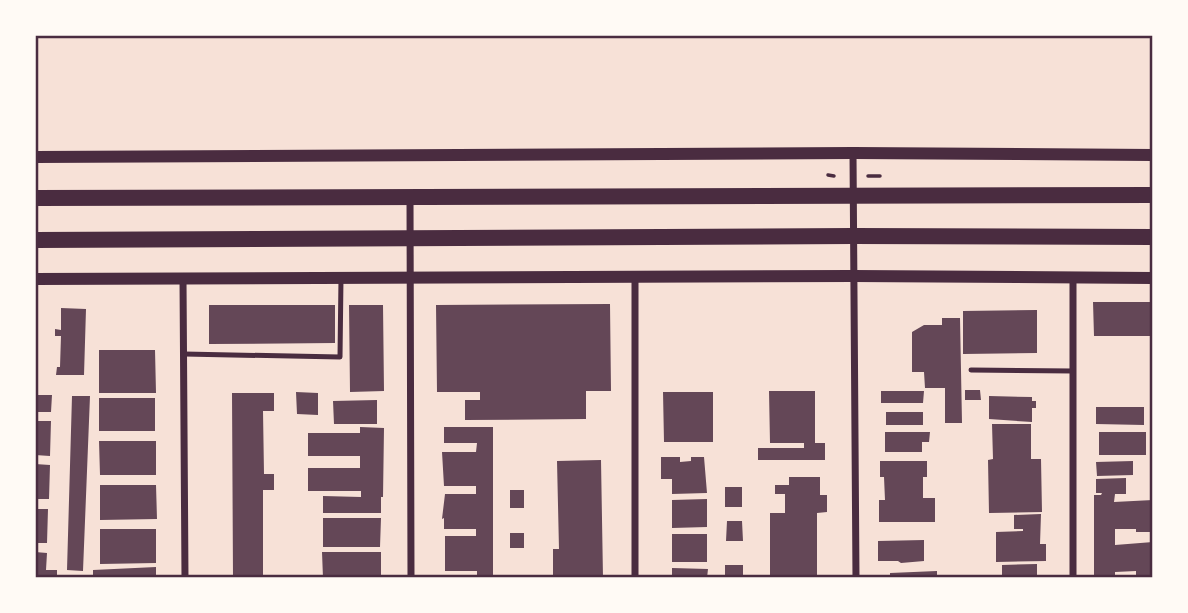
<svg xmlns="http://www.w3.org/2000/svg" width="1188" height="613" viewBox="0 0 1188 613" font-family="'Titillium Web',sans-serif">
<rect width="100%" height="100%" fill="#f7e1d7"/>
<path fill="#644757" d="M1093,302H1153V336H1094Z
M610,304L611,391H586V419L465,420V400H480V392H437L436,305Z
M209,305H335V343L209,344Z
M349,305H383L384,391L350,392Z
M61,308L86,309L84,375H56L57,367H60L61,336H55V329L61,330Z
M1037,310V353L963,354V311Z
M942,318H960L962,423H945V388H925L924,372H912V332L924,325H942Z
M99,350H155L156,393H99Z
M965,390H980L981,400H965Z
M769,391H815V443H825V460H758V448H804V443H770Z
M881,391H924L923,403H881Z
M296,392L318,393V415L297,414Z
M663,392H713V442H664Z
M232,393H274V411H263L264,474H274V490H263V578H233Z
M35,395H52L51,412H35Z
M72,396H90L83,571L67,570Z
M989,396L1032,397V401H1036V408H1032V422L989,419Z
M99,398H155V431H99Z
M377,400V424H334L333,401Z
M1096,407H1144V425L1096,424Z
M886,412H923V425H886Z
M35,421H51L50,456L35,455Z
M992,424H1031V459H1041L1042,512L989,513L988,460L993,459Z
M360,427L384,428L383,497H381V513H323V496L361,497V491H308V468H360V456H308V433H360Z
M444,427H493V578H477V571H445V536H476V529H444V518L442,519L445,494H476V486H444L442,452H476L477,443H444Z
M885,432H930L929,442H922V452H885Z
M1099,432H1146V455H1099Z
M99,441H156V475H100Z
M661,457H680V462L691,461V457H704L707,493L672,494V479H661Z
M601,460L603,578H553V549H559L557,461Z
M880,461H927V477H923V498H935V522H879V500H885L884,477H880Z
M1133,461V475L1097,476L1096,462Z
M35,464L50,465L49,499H35Z
M789,477H820V495H827V512L817,513V578H770V513H785V494H775V485H789Z
M1126,478V494H1115L1114,502L1153,500V532H1136V529H1115V545L1153,542V575H1136V571L1115,572V578H1094V495H1101L1102,493H1096V479Z
M100,485H156L157,519L100,520Z
M725,487H742V507H725Z
M510,490H524V508H510Z
M707,499V527L672,528V500Z
M35,509H48L47,543H35Z
M1041,514L1040,544H1046V561L996,562V532L1023,531V529H1014V515Z
M323,518H381L380,547H323Z
M727,521H742L743,541H726Z
M100,529H156V563L100,564Z
M510,533H524V548H510Z
M672,534H707V562H672Z
M924,540V561L901,563L898,561H878V541Z
M35,552L47,553L46,570H57V578H35Z
M322,552H381V578H323Z
M1037,564V578H1002V565Z
M725,565H743V576H725Z
M156,567V578H93V570Z
M672,568L708,569L707,578H672Z
M937,571V578H890V573Z"/>
<g fill="none" stroke-linecap="round" stroke-linejoin="round">
<path stroke="#4a2c40" stroke-width="3.5" d="M828,175L834,176
M868,176H880"/>
<path stroke="#4a2c40" stroke-width="5" d="M184,354L340,357L341,278
M971,370L1073,371"/>
<path stroke="#4a2c40" stroke-width="7" d="M853,153L856,578
M410,197L411,578
M183,279L185,578
M635,578V277
M1073,578V279"/>
<path stroke="#4a2c40" stroke-width="12" d="M35,157L853,153L1153,155
M35,279L853,276L1153,278"/>
<path stroke="#4a2c40" stroke-width="16" d="M35,198L1153,195
M35,240L853,236L1153,237"/>
</g>
<rect width="1188" height="613" fill="none" stroke="#fffaf5" stroke-width="74"/>
<rect x="37" y="37" width="1114" height="539" fill="none" stroke="#4a2c40" stroke-width="2.5"/>
</svg>
